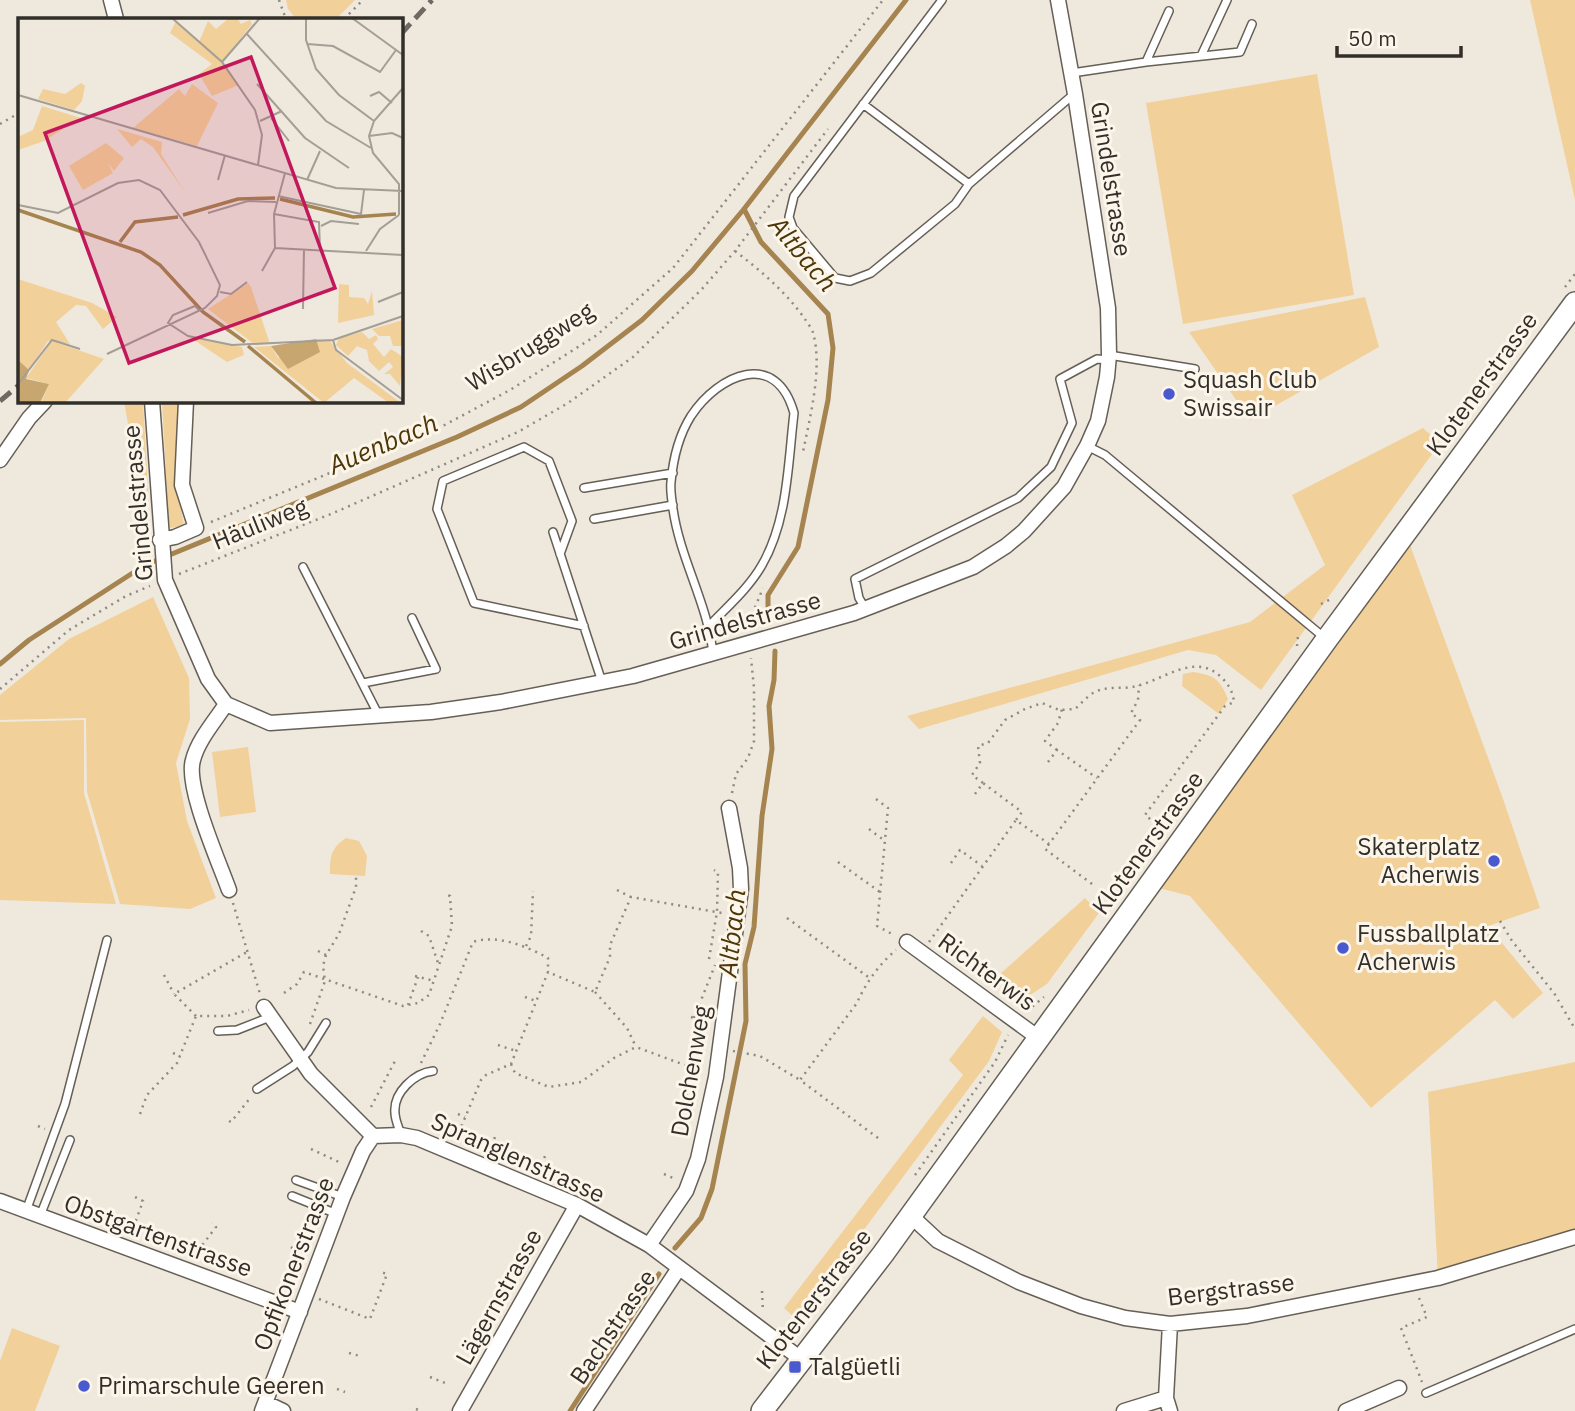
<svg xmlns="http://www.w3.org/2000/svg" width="1575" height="1411" viewBox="0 0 1575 1411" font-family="'IBM Plex Sans',sans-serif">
<rect width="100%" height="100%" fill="#efe8dd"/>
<path fill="#f2d099" d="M286,0H355L336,19H296L288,9Z
M1530,0H1575V200Z
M1317,74L1354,295L1183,324L1146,103Z
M1365,297L1379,347L1250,420L1189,332Z
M124,401H143L149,506L143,511Z
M162,401H182L178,491L184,526L169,528Z
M1423,428L1440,443L1261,690L1216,655L1188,650L919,729L907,716L1250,622L1325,565L1292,495Z
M1410,545L1502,796L1540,908L1488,926L1543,993L1513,1019L1495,1000L1371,1108L1190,896L1159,888Z
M153,597L189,678L190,719L176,763L187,821L216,898L190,909L120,904L87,792L86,718L0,720V695L69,639Z
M1193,672C1214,675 1220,679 1228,699L1219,714L1182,686L1183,674Z
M84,720V793L116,904L0,900V722Z
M248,747L256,812L220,817L212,752Z
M346,838L359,841L367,856L365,876L330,874C330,856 331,848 346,838Z
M1085,898L1099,913L1047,984L1021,1001L1000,974Z
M983,1016L1002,1032L989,1061L797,1320L784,1308L963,1075L949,1060Z
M1575,1062V1237L1438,1278L1428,1092Z
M12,1328L60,1346L35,1411H0V1361Z"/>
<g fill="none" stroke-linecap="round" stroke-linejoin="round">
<path stroke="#a5844f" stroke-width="5" d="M744,209L761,242L828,314L833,348L828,400L798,547L768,595V619
M1511,348L1514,350
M0,664L29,640L145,565L457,437L521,407L582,366L642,320L692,271L744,209L906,0
M675,1248L701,1218L712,1189L746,1021L745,964L754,927L762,816L772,749L769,706L774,680L775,651
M570,1411L659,1274"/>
<g stroke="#655f56" stroke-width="10">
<path id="lane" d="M942,0L794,196L789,217L793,228L835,278L850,281L871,273L955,204L969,184
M1201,56L1227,0
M1146,62L1240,52L1252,24
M1072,73L1146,62L1169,11
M863,104L969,184L1074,94
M1109,355L1195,369
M1087,446L1105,455L1326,639
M584,488L673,473
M594,519L673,505
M553,532L602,682
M560,554L572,521L549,461L524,447L443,481L437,509L474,603L584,626
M303,567L379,716
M865,608L859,598L855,579L1018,498L1051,467L1072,423L1060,379L1097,359L1109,360
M709,626C727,607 749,588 762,565C788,520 788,463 794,413C776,349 719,374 691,416C679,435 673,460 671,482C670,491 672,500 673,509C680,559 708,604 713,654
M363,683L436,669L412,618
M956,953L992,979
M218,1031L237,1030L270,1017
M257,1089L293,1066L308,1052L326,1023
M401,1135C399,1128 395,1120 395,1113C393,1092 415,1073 433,1071
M296,1180L343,1197
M292,1196L337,1214
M26,1211L65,1104L107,940
M40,1216L70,1140
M1426,1393L1575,1329"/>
</g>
<g stroke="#655f56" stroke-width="17">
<path id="street" d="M111,0L116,19
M152,401L165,580L208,679L226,704L270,723L431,712L501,702L633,676L854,613L973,567L1006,546L1024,531L1064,487L1087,446L1098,421L1107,377L1109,355L1108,308L1075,94L1058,0
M0,460L29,418L45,401
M160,540L175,537L196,528L182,485L186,401
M226,704C215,721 198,740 193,760C185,786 219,862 229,890
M907,942L1040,1039
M264,1007L311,1074L373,1136L401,1135L417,1138L577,1205L649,1245L801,1359
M0,1201L300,1312
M910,1215L938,1241L1019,1282L1081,1306L1125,1318L1170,1324L1247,1316L1438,1278L1575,1237
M649,1245L686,1191L698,1159L716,1077L741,889L740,868L729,808
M266,1403L283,1411
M262,1411L343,1197L363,1151L373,1136
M460,1411L577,1205
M584,1411L679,1268
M1124,1411L1166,1398
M1170,1411L1166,1398L1170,1324
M1346,1411L1399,1388"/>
</g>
<g stroke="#655f56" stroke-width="24">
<path id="secondary" d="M762,1411L883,1254L1327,639L1575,303"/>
</g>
<path stroke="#8e8982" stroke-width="2.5" stroke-dasharray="2 5" stroke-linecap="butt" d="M279,0L286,19
M344,19L363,0
M0,124L19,113
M735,251C761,271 785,291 805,319C807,323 812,328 813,333C823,367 810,417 803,452
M1565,287L1575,274
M211,522L439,428L510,390L597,335L673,268L883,0
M179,574L331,514L518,432L568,403L633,357L702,289L735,251L828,129
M1321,604L1331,599
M747,627L763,588
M1297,646L1298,636
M0,689L69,630L126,596L150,586
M1057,750L1045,741L1058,723L1062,709
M1048,762L1057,750L1097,778
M983,783L972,775L980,763L978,746L988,743L1005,720L1025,709L1042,703L1059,710L1075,709C1081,704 1088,695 1095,692C1107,686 1120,689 1132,687C1162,682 1195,650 1222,678C1229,685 1233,692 1234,702L1225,706L1145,815L1166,832
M732,793L736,774L748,758L754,741V688L751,658
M975,794L983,783L1022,812L1016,820
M876,799L888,808L877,926L894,935
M869,829L885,841
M1049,844L1045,849L1092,884
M838,862L880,892
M951,863L960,850L982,866
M617,890L631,897
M233,903L260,994
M787,918L871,979
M1500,921L1512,941L1554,993L1575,1029
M421,931L429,936L439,966
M929,942L1016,820L1049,844L1140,720L1131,713L1138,700L1139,685
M526,946L531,936L533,891
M318,951L326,955
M709,959L717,912L718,872L714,870
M164,975L174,994
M415,976L434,981
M595,992L627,1028L636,1047
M284,993L297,984L304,972L403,1006L418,1003L429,995L452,926L450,896L444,894
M525,997L536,1001
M408,1005L418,977
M1027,1011L1044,997
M196,1016L174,994L247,952
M691,1017L706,1022
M694,1018L715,965
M310,1024L325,981L323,966L326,955L339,934L356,887V873
M498,1045L516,1051
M733,1051L760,1056L800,1080
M173,1053L180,1056
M421,1063L440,1024L473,942C497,934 526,946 548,958V972
M511,1064L515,1073L549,1087L581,1082L614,1058L636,1047L701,1071
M371,1107L395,1061L393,1060
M140,1114L147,1095L177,1063L196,1016H227L249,1010
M458,1114L465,1117
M680,1116L694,1069L700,1020
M229,1121L231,1122L251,1097
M38,1126L45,1129
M878,1138L800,1080L857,1003C865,984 880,963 896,950
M456,1139L481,1080L486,1075L511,1064L548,972L595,992L610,957V945L631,897L722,913
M311,1149L341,1163
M489,1152L495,1137
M539,1171L545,1156
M664,1174L673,1178
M915,1175L995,1062L1008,1035
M131,1234L143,1201L133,1196
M291,1247L304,1257
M194,1256L216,1227L212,1223
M762,1291L763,1312
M1419,1298L1427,1317L1401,1328L1422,1382
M319,1299L370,1319L387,1274L381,1272
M349,1353L360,1356
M430,1377L445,1383
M337,1389L345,1392
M416,1409L421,1411"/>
<use href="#lane" stroke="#fff" stroke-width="7"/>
<use href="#street" stroke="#fff" stroke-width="14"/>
<use href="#secondary" stroke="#fff" stroke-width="21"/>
<path stroke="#6e6a63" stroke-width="5" stroke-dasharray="14 7" stroke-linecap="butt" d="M401,34L432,0
M0,401L19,385"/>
</g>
<g fill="#4a59ce" stroke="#fcf5ea" stroke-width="2.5">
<circle cx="1169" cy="394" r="7"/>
<circle cx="1494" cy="861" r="7"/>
<circle cx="1343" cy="948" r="7"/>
<rect x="788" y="1360" width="14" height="14" rx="3.5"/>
<circle cx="84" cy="1386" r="7"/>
</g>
<g text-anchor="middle" stroke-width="6" stroke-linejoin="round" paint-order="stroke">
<g font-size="24" fill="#322f2b" stroke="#fcf5ea">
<text transform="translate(1111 179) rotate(81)" y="8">Grindelstrasse</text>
<text transform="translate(530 347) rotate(-32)" y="8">Wisbruggweg</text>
<text transform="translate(1482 384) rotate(-54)" y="8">Klotenerstrasse</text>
<text transform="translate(138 503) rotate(-95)" y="8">Grindelstrasse</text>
<text transform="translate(260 524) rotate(-22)" y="8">Häuliweg</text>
<text transform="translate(745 621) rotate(-16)" y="8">Grindelstrasse</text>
<text transform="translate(1148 843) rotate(-54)" y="8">Klotenerstrasse</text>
<text transform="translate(987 972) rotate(36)" y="8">Richterwis</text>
<text transform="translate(691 1071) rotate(-80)" y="8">Dolchenweg</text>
<text transform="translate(518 1158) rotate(24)" y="8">Spranglenstrasse</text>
<text transform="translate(158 1236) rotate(20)" y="8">Obstgartenstrasse</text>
<text transform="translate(294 1264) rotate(-69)" y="8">Opfikonerstrasse</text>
<text transform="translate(1231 1290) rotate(-7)" y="8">Bergstrasse</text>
<text transform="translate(499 1297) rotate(-61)" y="8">Lägernstrasse</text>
<text transform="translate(814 1299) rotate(-52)" y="8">Klotenerstrasse</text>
<text transform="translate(613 1327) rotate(-56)" y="8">Bachstrasse</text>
</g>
<g font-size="24" fill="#322f2b" stroke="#fcf5ea" text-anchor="start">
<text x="1183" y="388">Squash Club<tspan x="1183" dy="28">Swissair</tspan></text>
<text x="1480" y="855" text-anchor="end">Skaterplatz<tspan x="1480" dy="28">Acherwis</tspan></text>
<text x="1357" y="942">Fussballplatz<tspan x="1357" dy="28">Acherwis</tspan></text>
<text x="809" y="1375">Talgüetli</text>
<text x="98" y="1394">Primarschule Geeren</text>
</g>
<g font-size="26" font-style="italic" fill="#4d3608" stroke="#fcf5ea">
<text transform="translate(803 254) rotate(50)" y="9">Altbach</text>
<text transform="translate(383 444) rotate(-23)" y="9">Auenbach</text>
<text transform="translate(732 933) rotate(-84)" y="9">Altbach</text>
</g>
</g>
<g transform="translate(18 18)">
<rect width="385" height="385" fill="#efe8dd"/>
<path d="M211,0H219L223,6L232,2L234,6L204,44L221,67L194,78L181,56L194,46L152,15L158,3L181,24L190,3L198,11ZM63,65L67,68L64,83L56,92L20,81L25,71L47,76ZM174,66L200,85L179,128L115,110L161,71L167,78ZM24,88L63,100L26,123L0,132V119L15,112ZM99,111L144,124L143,136L167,174L135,129L123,121L114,129ZM88,125L106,140L96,153L90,145L95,155L65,172L51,148ZM0,261L74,285L99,299L85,311L68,288L58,287L38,304L52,326L30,323L11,352L0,342ZM230,265L233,269L252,326H236L190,291ZM321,266L331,267V279L346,280L350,286L354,273L356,297L320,305ZM385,302V328H375L372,318H361L354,311ZM344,314L351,321L358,317L360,321L355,326L366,339L373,331L385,339L382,368L372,356H366L375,349L371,344L361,353L351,343L349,332L339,328L330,338L318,327L321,320ZM173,320L224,329L226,337L209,344ZM298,321L311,322L329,345L383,385H371L336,360L306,385L236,329L253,328L260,340ZM34,323L86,341L47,385H23L31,366L8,360Z" fill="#f2d099"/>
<path d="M298,321L302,334L270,351L253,328ZM0,342L11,352L8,361L31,366L22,385H0Z" fill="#c7a66f"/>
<path fill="none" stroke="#a5844f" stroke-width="3.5" d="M262,181L335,199L378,196M0,192L123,234L142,247L185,294L227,324M165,197L220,181L257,180M102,224L117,204L160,199M230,328L298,385"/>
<path fill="none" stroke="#a39e96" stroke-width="2" d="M154,0L204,44L237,92L244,117L240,147M288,0V22L298,51L321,77L356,103M334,0L385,37M228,15L308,103L353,130M289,26L315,28L362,54L378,32M204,44L242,0M239,66L287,120L331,150M0,77L318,170L385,173M352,78L361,74L374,85M253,100L271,123M242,103L264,93M351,118L374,115L385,120M200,162L207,137M289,162L302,133M260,178L343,196L346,172M0,187L40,195L100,165L121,162L142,172L181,224L202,267L199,278L187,290L89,336M190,195L230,183L258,184M256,196L301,204L302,231M381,197V166L355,135L351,118L356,103L385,70M303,208L313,203L341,206M257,230L385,237M348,233L362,211L381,197M244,253L257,230L256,196L267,155M202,274L213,276L229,264M360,284L385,274M285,291L286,231M181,292L177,288L155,297L150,305L170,318L214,327L315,322M315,322L318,332L385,382M315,322L385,298M0,366L34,322L62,331"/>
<path fill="#c2185b" fill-opacity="0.15" stroke="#c2185b" stroke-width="3.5" d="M233,39L317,270L111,345L27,115Z"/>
<rect width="385" height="385" fill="none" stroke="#322f2b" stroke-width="3.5"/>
</g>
<path d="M1337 46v10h124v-10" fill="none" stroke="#322f2b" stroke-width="3.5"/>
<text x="1348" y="46" font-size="21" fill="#322f2b" stroke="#fcf5ea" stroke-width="5" paint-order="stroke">50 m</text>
</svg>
